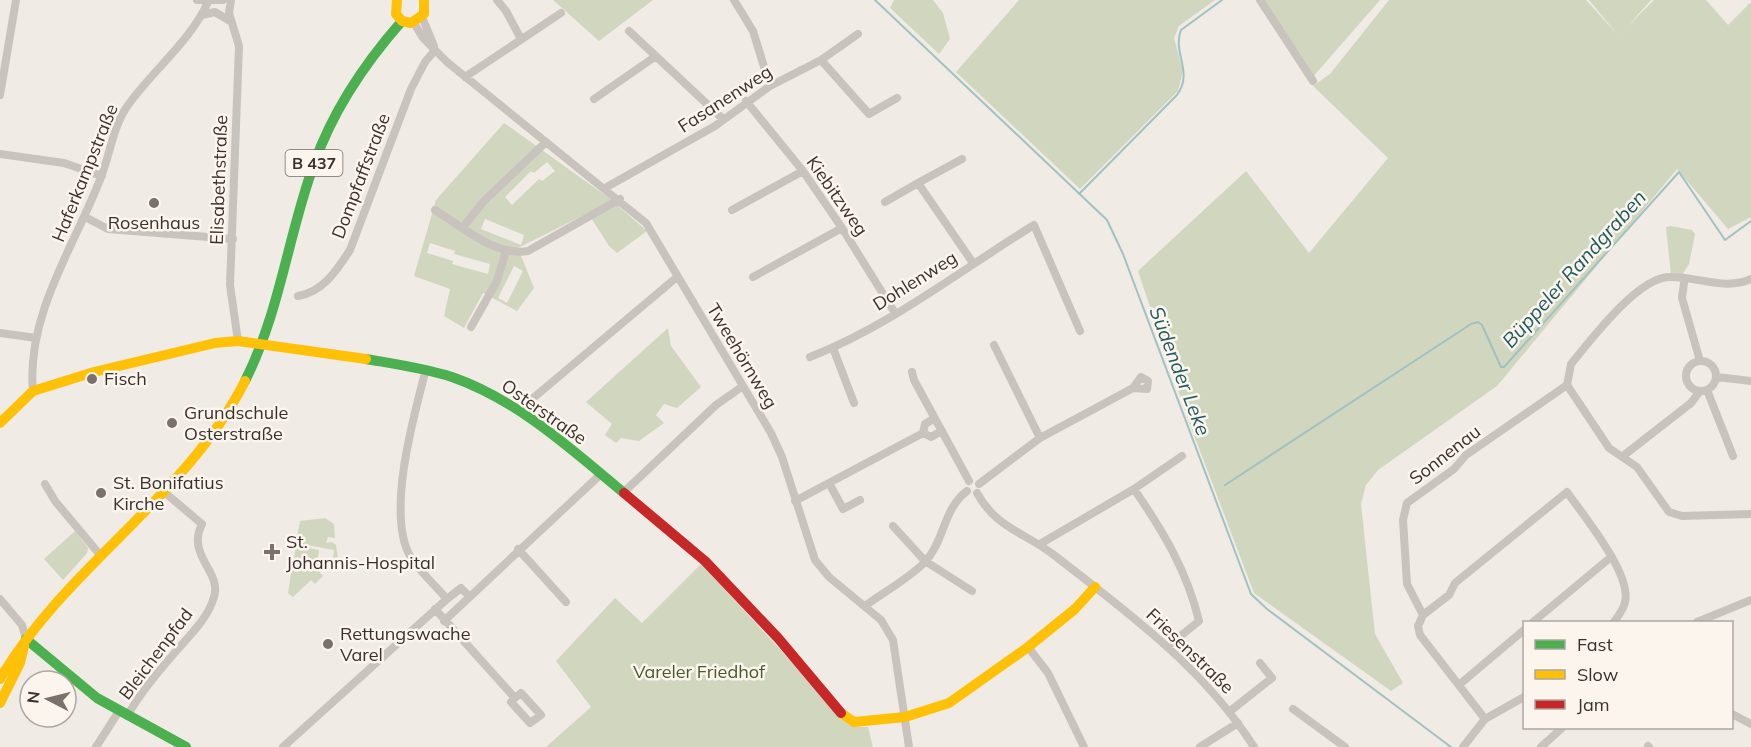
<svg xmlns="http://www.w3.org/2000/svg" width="1751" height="747" viewBox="0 0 1751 747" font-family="Mulish,sans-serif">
<rect width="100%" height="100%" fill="#f0ebe5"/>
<path fill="#d1d6bf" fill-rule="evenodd" d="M553,0H653L599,41Z
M894,0H933L943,13L950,39L939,54L890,8Z
M1019,0H1215L1179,26L1174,38L1183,71L1178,91L1080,189L956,72Z
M1264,0H1380L1312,78Z
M1389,0H1586L1618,35L1589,0H1651L1628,26L1654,0H1706L1728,25L1751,2V217L1728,229L1677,169L1497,386L1378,470L1366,485L1361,504L1375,634L1403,683L1391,691L1254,593L1189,422L1138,271L1246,171L1309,253L1388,158L1313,86L1330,74Z
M504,123L609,198L647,231L617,253L609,246L588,213L518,248L534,288L517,311L483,293L464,328L444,316L450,289L414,276L436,200ZM547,162L555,171L542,181L539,179L512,205L505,197L531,171L534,173ZM485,219L524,235L521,245L481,229ZM430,243L455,251L454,254L490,264L488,274L452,264L453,261L427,253ZM514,266L523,271L507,303L498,298Z
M1671,226L1692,230L1695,234L1689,264L1682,275H1671L1666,227Z
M668,328L671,346L701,387L677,408L664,404L656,415L664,423L639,441L621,438L616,443L605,435L612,424L586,402Z
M325,518L334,524L335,538L328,537L326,543L332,542L336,545L339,564C327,574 307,567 293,565L296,546L319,550L317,564L332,566L334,550L296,543L300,521Z
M75,531L88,548L87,553L63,580L44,559Z
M701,564L846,721L854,727H868L873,747H546L591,707L556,661L615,598L642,623Z
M292,567L319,571L323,576L315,584L311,580L293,597L288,593Z"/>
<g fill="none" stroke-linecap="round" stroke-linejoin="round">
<path stroke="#a1c2c1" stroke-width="2" d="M875,0L1107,220L1123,254L1251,594L1267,609L1451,747
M1079,194L1177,95C1194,72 1172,53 1181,30L1222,0
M1225,485L1471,324L1478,322L1482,325L1501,367H1504L1679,172L1725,240L1751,221"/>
<path stroke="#c9c3be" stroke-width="8" d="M197,0H223
M231,0L229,13L239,46L230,285L238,341
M497,0L506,11L521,39
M734,0L753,31L770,86
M1260,0L1313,81
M202,15L215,12L230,21
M422,17L434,46
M414,23L423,38L447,62L646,223L771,433L782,457L815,560L829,577L881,620L893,640L909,747
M629,31L723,119
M821,60L869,114L897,98
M465,77L561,13
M0,95L16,0
M594,99L656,56
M746,101L803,171L842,228L895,313
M0,154L64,163L102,176
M918,183L962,159
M605,188L715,126L770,86L821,60L858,34
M885,202L918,183L973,263
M435,210C461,226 496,257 528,251L620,199
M732,210L803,171
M85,217L108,229L233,239
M463,227L484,201L546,142
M753,277L842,228
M1751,279C1725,291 1697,276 1669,277C1637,278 1591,340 1571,364L1567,385L1609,448L1637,467L1669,512L1682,516L1751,514
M1684,283L1682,298L1700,361
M298,296C323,292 337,270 350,250L411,89L425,62L435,50
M471,327L497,281L506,251
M0,333L36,338
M994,345L1040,438
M833,348L854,403
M810,357C890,326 961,270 1034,225L1080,331
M1686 376a15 15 0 1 1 30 0a15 15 0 1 1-30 0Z
M426,369C414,415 386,513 410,556C419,571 435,585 447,599
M912,372L914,380L969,481
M1717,377L1751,381
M1567,385L1466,455L1454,469L1407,503L1403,520L1407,584L1423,615L1449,595L1455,583L1567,492C1583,515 1632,574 1625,602C1624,609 1618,616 1614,622
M1707,390L1733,456
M33,391C26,314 75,246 101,177C110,154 113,128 126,108C152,70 190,43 209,0
M519,410L677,277
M923,433L931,437L942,431
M923,433L925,424L935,418
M1623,456L1691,403L1700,391
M829,483L843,509L860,500
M45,484L55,501L101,556
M979,484L1040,438L1133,388L1147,389L1148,381L1141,377L1133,388
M1134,489C1163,531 1187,571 1199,621L1167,647
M624,492L716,405L743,386
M977,493C996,528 1024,532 1054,555C1126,611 1204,668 1254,747
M795,501L923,433
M893,526L925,561L972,591
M1040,544L1134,489L1182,456
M518,549L566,602
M0,599L22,625L26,639
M865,606C884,592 908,579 925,562C945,540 943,509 967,491
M435,609L515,698L511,702L530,723L541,715L521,693L515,698
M1423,615L1418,626L1420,635L1485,719
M444,621L601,474
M1533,622L1611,557
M1697,622L1751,600
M1028,647L1048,673L1084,747
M1460,684L1524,630
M1293,709L1345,747
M1229,712L1272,678L1260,663
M1732,714L1751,724
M127,716C141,692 159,671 177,650C191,634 208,618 214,597C222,571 186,556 202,524L163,491
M1648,746L1649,747
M96,747L119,711
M283,747L447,599L461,588L469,596
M1200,747L1238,723
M1463,747L1485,719L1524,697
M1541,747L1562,728"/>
<path stroke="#4caf50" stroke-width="10" d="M366,359C395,364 424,368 452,377C518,400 571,449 624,493
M245,381C280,312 288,235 314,164C333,110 365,63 402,21
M26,639L97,698L186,747"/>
<path stroke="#ffc107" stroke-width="10" d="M397,0L396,14L402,21L411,23L424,14V0
M0,423L33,391L94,372L215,343L238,341L366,359
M0,679C65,567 186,498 245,381
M0,703L20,663L24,646
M841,713L854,722L905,717L949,703L1028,647L1075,609L1095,587"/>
<path stroke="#c62828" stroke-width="10" d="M624,493L705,561L778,638L841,713"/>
</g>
<g fill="#7a716c" stroke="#fbf5ee" stroke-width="2">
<circle cx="154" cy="203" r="6"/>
<circle cx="92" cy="379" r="6"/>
<circle cx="172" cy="423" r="6"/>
<circle cx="101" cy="493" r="6"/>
<path d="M269 543h6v6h6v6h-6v6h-6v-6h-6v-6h6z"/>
<circle cx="328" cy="644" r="6"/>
</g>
<g text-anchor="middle" stroke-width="5" stroke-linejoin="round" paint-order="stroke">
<rect fill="#fbf5ee" stroke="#756b66" stroke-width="1.5" x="285.5" y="150" width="57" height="26" rx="4.5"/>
<g font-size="16" font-weight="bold" fill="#3b302b">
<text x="314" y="169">B 437</text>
</g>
<g font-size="18" fill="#3b302b" stroke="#fbf5ee">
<text transform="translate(725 99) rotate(-33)" y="6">Fasanenweg</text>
<text transform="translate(85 173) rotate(-68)" y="6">Haferkampstraße</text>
<text transform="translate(361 176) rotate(-69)" y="6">Dompfaffstraße</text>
<text transform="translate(219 180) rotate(-88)" y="6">Elisabethstraße</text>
<text transform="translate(837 196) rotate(55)" y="6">Kiebitzweg</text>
<text transform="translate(915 281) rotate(-32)" y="6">Dohlenweg</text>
<text transform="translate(742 356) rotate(59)" y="6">Tweehörnweg</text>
<text transform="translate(544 412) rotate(35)" y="6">Osterstraße</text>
<text transform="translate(1445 455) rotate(-38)" y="6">Sonnenau</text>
<text transform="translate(1190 651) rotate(44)" y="6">Friesenstraße</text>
<text transform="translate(156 654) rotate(-53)" y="6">Bleichenpfad</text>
</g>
<g font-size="18" fill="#3b302b" stroke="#fbf5ee" text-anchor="start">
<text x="154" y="229" text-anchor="middle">Rosenhaus</text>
<text x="104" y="385">Fisch</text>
<text x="184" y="419">Grundschule<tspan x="184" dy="21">Osterstraße</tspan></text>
<text x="113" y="489">St. Bonifatius<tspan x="113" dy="21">Kirche</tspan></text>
<text x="286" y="548">St.<tspan x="286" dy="21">Johannis-Hospital</tspan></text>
<text x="340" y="640">Rettungswache<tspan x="340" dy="21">Varel</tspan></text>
</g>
<g font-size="18" fill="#4a5a2e" stroke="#fbf5ee">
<text x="699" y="678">Vareler Friedhof</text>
</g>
<g font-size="20" font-style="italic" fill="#1f5a5e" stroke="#fbf5ee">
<text transform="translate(1574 269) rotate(-48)" y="7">Büppeler Randgraben</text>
<text transform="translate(1180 371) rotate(69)" y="7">Südender Leke</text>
</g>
</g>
<rect x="1523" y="621" width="210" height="108" fill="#fbf5ee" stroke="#aea6a0" stroke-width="1.5"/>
<rect x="1535" y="640" width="30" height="9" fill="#4caf50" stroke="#aea6a0" stroke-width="1.5"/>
<text x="1577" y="651" font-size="18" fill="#3b302b">Fast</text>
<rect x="1535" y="670" width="30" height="9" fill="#ffc107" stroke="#aea6a0" stroke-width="1.5"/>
<text x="1577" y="681" font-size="18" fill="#3b302b">Slow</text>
<rect x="1535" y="700" width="30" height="9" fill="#c62828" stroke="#aea6a0" stroke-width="1.5"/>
<text x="1577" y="711" font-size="18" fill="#3b302b">Jam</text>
<g transform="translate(48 699) rotate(277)"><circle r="28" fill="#fbf5ee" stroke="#aea6a0" stroke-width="1.5"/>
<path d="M0-4.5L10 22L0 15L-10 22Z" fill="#7a716c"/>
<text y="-9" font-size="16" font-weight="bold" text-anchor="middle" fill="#3b302b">N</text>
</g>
</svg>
